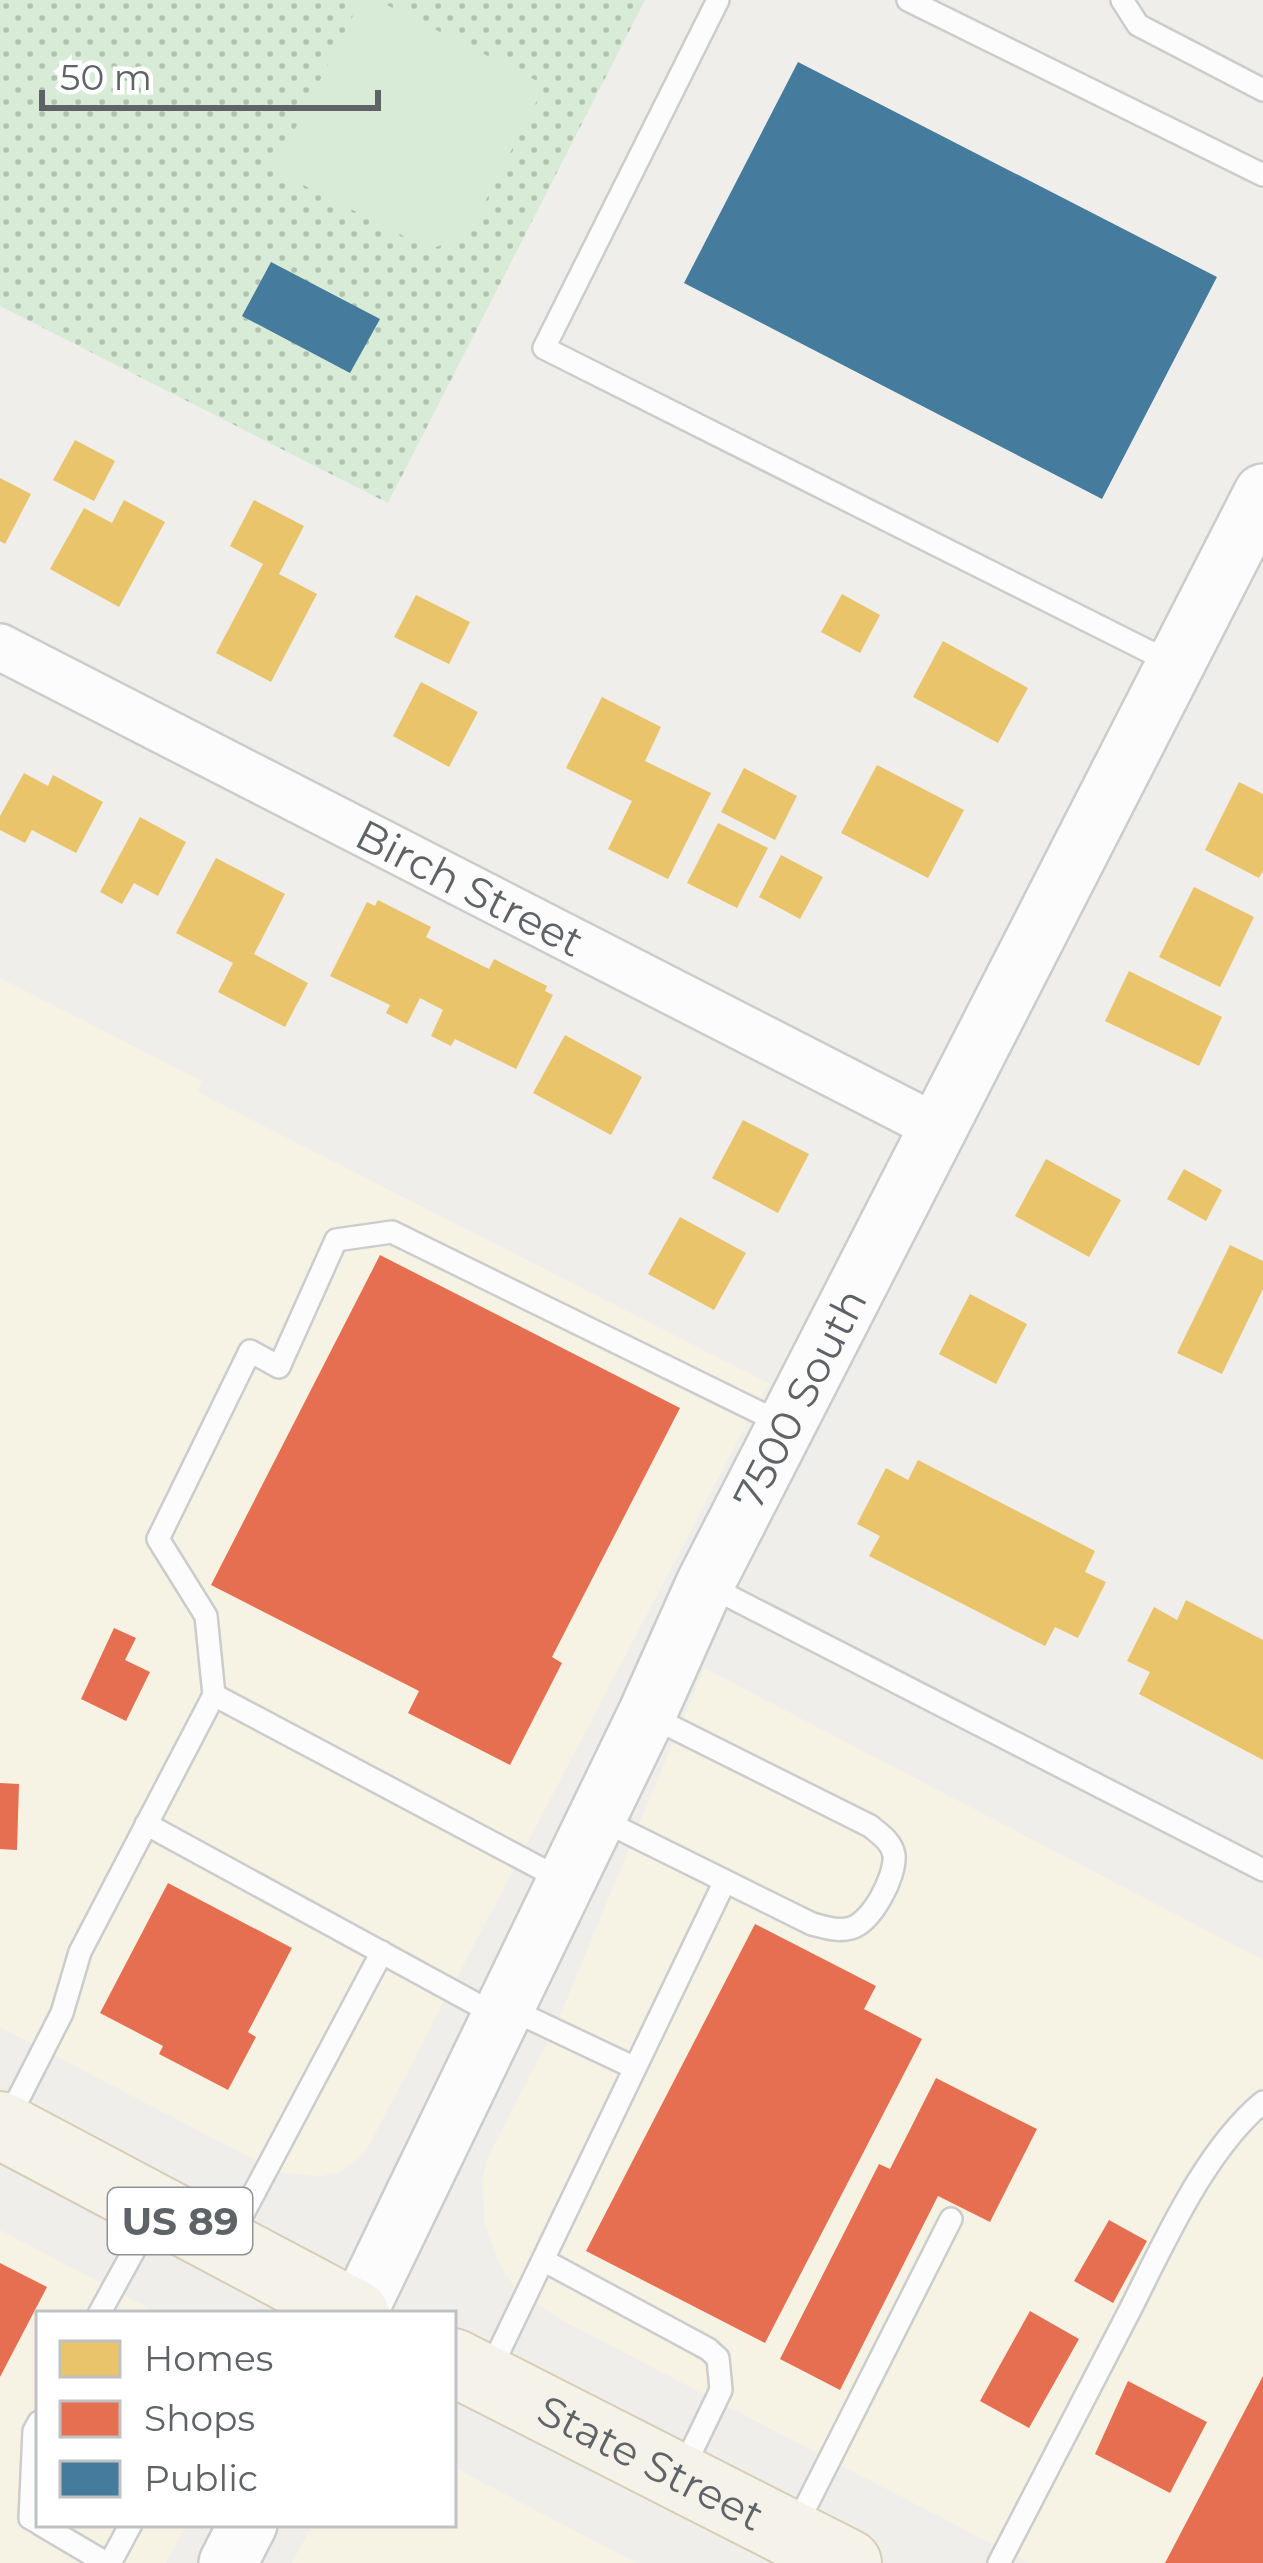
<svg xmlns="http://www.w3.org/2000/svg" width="1263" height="2563" viewBox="0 0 1263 2563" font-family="Montserrat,sans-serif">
<defs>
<pattern id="green-dots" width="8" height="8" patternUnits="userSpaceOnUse" patternTransform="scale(3)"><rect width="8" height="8" fill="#d8ebd6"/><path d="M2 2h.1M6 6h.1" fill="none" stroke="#b2c2b1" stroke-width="1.8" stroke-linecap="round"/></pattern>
</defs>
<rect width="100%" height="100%" fill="#efeeea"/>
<path fill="#f7f3e4" d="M0,978L202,1081L197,1092L768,1383L366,2151L342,2171L322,2176L280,2173L0,2027Z
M704,1668L1263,1960V2563H1029L556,2317L515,2287L501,2268L484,2222L483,2177L488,2157L559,2018Z
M0,2230L160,2314H39V2524H187L166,2563H0Z
M453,2467L468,2475L637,2563H292L313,2524H453Z"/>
<path fill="url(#green-dots)" d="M0,0H645L388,503L0,306Z"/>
<path fill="#d8ebd6" d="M361,0H377L545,85L467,237L429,249L274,170Z"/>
<path fill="#e9c46a" d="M75,440L115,461L94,501L53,480Z
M0,478L31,494L5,544L0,541Z
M124,500L165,522L119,607L50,569L84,508L112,523Z
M254,500L304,526L279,574L317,594L271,682L216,653L263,564L230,546Z
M842,594L880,615L860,653L821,632Z
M416,595L470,622L449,664L394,637Z
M943,641L1028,688L998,743L913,697Z
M421,682L478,712L449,767L393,736Z
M602,697L661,727L645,761L711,793L668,879L608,849L632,801L566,768Z
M877,765L964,810L928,878L841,833Z
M744,768L797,796L775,840L721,812Z
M24,773L48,786L53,775L103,802L76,853L32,830L25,843L0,830V816Z
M1239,782L1263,794V871L1259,878L1205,850Z
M140,817L186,842L158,896L134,883L122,904L100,892Z
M718,823L768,848L737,908L687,883Z
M781,855L823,877L800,919L759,897Z
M216,858L285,894L254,954L308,983L285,1027L218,992L233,963L176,933Z
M1194,887L1254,917L1220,987L1159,957Z
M378,900L431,927L426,937L457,953L489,969L494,959L547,986L545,991L553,995L516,1069L455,1039L451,1046L431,1036L443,1010L420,998L407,1024L386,1013L390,1005L330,976L367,902L375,906Z
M1129,971L1222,1017L1199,1066L1105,1021Z
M565,1035L642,1077L611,1135L533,1093Z
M743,1120L809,1154L778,1213L712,1178Z
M1046,1159L1121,1200L1089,1257L1015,1216Z
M1184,1169L1222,1190L1206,1221L1167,1199Z
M680,1217L746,1253L714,1310L648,1274Z
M1230,1245L1263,1261V1289L1222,1374L1177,1353Z
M970,1294L1027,1324L996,1384L939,1354Z
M918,1460L1095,1551L1085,1572L1106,1582L1078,1638L1055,1627L1045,1646L869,1556L880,1536L857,1524L886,1468L908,1480Z
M1186,1600L1263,1640V1760L1139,1694L1150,1672L1127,1661L1154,1607L1177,1620Z"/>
<path fill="#e76f51" d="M380,1255L680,1408L552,1657L562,1663L510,1765L408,1713L419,1691L211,1585Z
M114,1628L136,1638L125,1660L150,1672L126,1721L81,1699Z
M0,1783L19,1784L17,1850L0,1849Z
M168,1883L292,1948L248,2032L256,2037L228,2090L159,2054L163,2046L100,2013Z
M755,1924L876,1986L864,2009L922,2039L765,2343L586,2251Z
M936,2078L1037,2129L990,2222L938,2196L840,2390L780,2359L879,2164L890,2169Z
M1109,2220L1147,2241L1113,2303L1074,2281Z
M0,2263L47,2287L0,2377Z
M1030,2311L1079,2339L1029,2428L980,2401Z
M1263,2376V2563H1165Z
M1128,2381L1207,2422L1170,2493L1095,2454Z"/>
<path fill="#457b9d" d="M798,62L1217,277L1102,499L684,283Z
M271,262L380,319L350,373L242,316Z"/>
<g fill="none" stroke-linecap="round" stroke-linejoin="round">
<g stroke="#cbcccc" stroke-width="26">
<path id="service" d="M718,0L544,348L1174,664
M908,0L1263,175
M1122,0L1138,25L1263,90
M705,1584L1263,1870
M214,1695L206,1616L158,1539L250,1351L279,1367L336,1240L392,1232L783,1424
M600,1819L812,1924C825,1927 837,1932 851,1928C871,1923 896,1877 894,1855C892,1842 880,1834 870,1826L648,1715
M146,1824L500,2017
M506,2007L635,2068
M7,2121L62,2013L80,1952L214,1695L566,1882
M230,2238L382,1952
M543,2260L708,2349L718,2358L721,2390L682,2471
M99,2314L154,2214
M489,2372L725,1881
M39,2422L34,2431L30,2518L39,2523
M40,2524L106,2563
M795,2528L951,2219
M110,2563L131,2524
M999,2563C1043,2479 1086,2394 1130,2310C1164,2243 1205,2150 1263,2102"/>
</g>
<g stroke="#cbcccc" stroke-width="50">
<g id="minor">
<path id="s1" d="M0,647L938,1128"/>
</g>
</g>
<g stroke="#cbcccc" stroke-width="62">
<g id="tertiary">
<path id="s2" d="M357,2314L647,1714L705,1584L1263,493"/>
<path d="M228,2563L248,2524"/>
</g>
</g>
<g stroke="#d7ceb8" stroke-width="70">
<g id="primary">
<path d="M0,2125L356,2314"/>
<path id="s3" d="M453,2362L848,2563"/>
</g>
</g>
<use href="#service" stroke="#fdfcfc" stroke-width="21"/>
<use href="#minor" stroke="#fdfcfc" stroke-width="45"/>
<use href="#tertiary" stroke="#fdfcfc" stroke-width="57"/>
<use href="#primary" stroke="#f4f2e9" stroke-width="66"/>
</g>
<g text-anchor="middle" stroke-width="12" stroke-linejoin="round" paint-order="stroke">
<rect fill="#fff" stroke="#8f9295" stroke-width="3" x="108" y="2188" width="144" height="66" rx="9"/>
<g font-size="39" font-weight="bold" fill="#5f6368">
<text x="180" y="2235">US 89</text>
</g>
<g font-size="42" fill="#5f6368" stroke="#fff">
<text dy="15" stroke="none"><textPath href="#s1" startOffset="528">Birch Street</textPath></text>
<text dy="15" stroke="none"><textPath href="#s2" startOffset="1017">7500 South</textPath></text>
<text dy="15" stroke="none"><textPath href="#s3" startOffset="222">State Street</textPath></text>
</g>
</g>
<rect x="36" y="2311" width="420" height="216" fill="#ffffff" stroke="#bfc1c3" stroke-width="3"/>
<rect x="60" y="2341" width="60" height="36" fill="#e9c46a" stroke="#bfc1c3" stroke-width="3"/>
<text x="144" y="2371" font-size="36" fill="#5f6368">Homes</text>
<rect x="60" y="2401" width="60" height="36" fill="#e76f51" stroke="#bfc1c3" stroke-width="3"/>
<text x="144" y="2431" font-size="36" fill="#5f6368">Shops</text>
<rect x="60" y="2461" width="60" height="36" fill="#457b9d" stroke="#bfc1c3" stroke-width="3"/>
<text x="144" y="2491" font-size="36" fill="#5f6368">Public</text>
<path d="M42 90v18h336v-18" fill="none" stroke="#5f6368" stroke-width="6"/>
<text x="60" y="90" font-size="36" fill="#5f6368" stroke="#ffffff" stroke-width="9" paint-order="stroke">50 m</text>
</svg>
